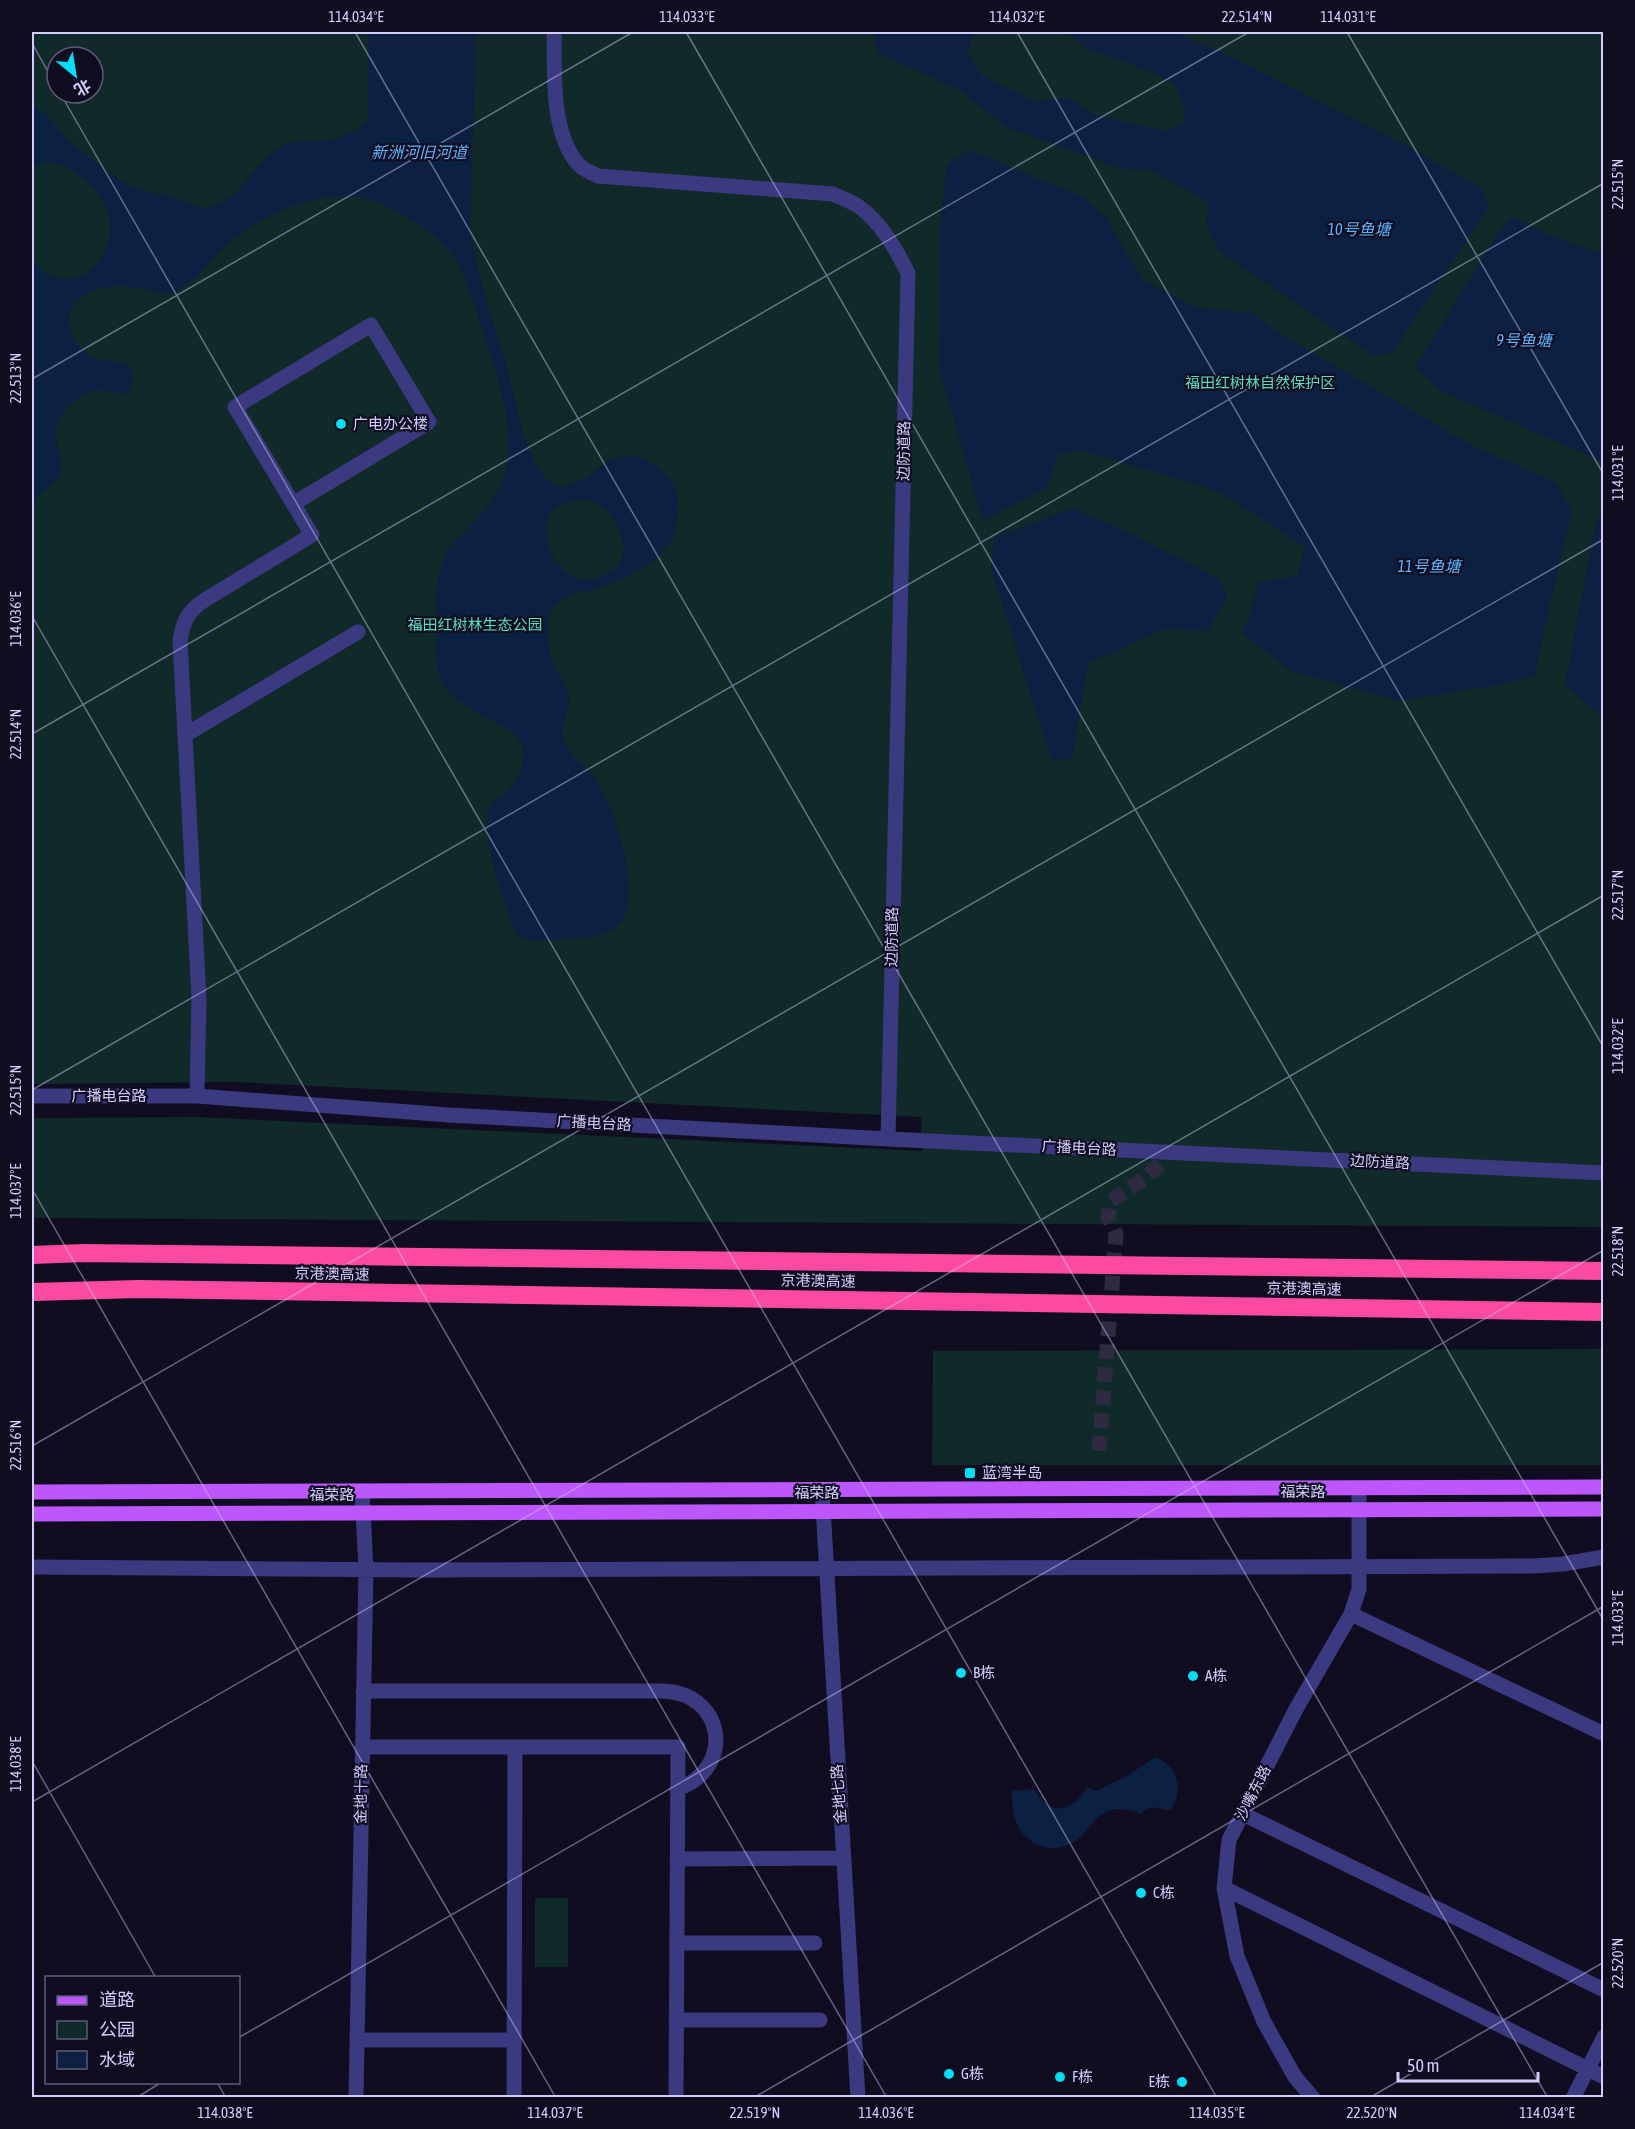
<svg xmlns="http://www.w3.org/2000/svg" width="1635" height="2129" viewBox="0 0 1635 2129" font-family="'Asap Condensed','Noto Sans SC',sans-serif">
<rect width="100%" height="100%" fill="#100d20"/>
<path fill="#102a29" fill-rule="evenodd" d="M32,32H1603V1227L32,1218V1118L198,1117L922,1151L921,1117L236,1082L32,1084ZM57,57H93V93H57Z
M1603,1349V1465H932L933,1351Z
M535,1898H568V1967H535Z"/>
<path fill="#0c2041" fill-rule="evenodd" d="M369,32H476L470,233L482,285L508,371L524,438L538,468L548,481L562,487C569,484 577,483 584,479C596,473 603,461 618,457C641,451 663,467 674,486C680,498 679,509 677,522C672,559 630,577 598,588C588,592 577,592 567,597C556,602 548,612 548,625C547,636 550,655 554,665C559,676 568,686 569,698C571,712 559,723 563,737C567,754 583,762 593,776C598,781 601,789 605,796C618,822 643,903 618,926C604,938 583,938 566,939C551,940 536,942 521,939L514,929C505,901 475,828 492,803C496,798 503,795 508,791C519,780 527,759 521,744C516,731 503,726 491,720C477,714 453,699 444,686C436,674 436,655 436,642C436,615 433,575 447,552C452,542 461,536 469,528C482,514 495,499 503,481C520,438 497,376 484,334C476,310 469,284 456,261C449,250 440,241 430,232C420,224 408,218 397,212C389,208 381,203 373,201C325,186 272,210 234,239C217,252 190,290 169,293C159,295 132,285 118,286C81,287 51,315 81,349C93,363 113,359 129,365L133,379L129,392L123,395C113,392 101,388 91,391C76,396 60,413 56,428C54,440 63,459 61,470C57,482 42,494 32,500V261C76,316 152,231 82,178C63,163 55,160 32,166V110L39,109C52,119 61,134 74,145C92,160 112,178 134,187C148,193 164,194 178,199C195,205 201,213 221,203C246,191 256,160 280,147C296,138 317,143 334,139C346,136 357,129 367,122ZM572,501C578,501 585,500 591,501C613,507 634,546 618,565C615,568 610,571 607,573C563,603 530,527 555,509C559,505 567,504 572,501Z
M873,33L973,32L968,54L982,76L1034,101L1069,98L1094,115L1166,131L1183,125L1186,110L1174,84L1154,73L1086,48L1065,32H1174L1231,57L1409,147L1482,189L1489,206L1393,352L1374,356L1219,251L1206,225L1208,202L1149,170L1122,169L1006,127L961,91L878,53Z
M969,150L1083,197L1106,217L1142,280L1195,307L1252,313L1277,332L1473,446L1555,482L1572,509L1534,676L1509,683L1399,701L1291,671L1243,634L1259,582L1297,576L1305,547L1218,491L1084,451L1059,453L1048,487L983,521L940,370L941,214L947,164Z
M1513,217L1548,234L1603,255V462L1441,391L1415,367L1499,232Z
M1073,508L1135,536L1218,578L1227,596L1208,631L1163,629L1110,654L1089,661L1072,759H1051L991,568L994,538Z
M1603,516H1604L1603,717L1565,684L1597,518Z
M1155,1757C1179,1765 1184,1792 1170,1811C1159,1808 1149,1804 1141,1814C1132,1810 1119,1807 1109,1811C1094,1816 1090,1830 1078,1839C1055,1857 1024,1847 1015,1819C1012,1809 1012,1800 1012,1791L1034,1789C1043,1805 1058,1816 1075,1802C1080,1798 1083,1792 1088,1787L1096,1791L1127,1776Z"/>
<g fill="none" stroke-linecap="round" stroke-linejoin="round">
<path stroke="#2d2a41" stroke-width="15" stroke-dasharray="15 8" stroke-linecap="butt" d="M1099,1451L1116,1234L1108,1217L1111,1201L1144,1179L1160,1164L1157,1151"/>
<path stroke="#3b397f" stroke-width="15" d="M554,32C555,72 550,131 578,164C582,169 592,173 598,176L833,194C841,198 850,201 858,206C882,223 895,248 908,273L888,1139
M185,735L358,632
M32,1096H197L449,1115L888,1139L1604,1173
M197,1096L199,998L180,641C183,621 187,613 203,601L312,535L235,407L371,325L429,422L293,504
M822,1490L858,2098
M32,1567L417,1570L1533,1566L1563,1564L1604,1557
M1351,1614L1604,1734
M363,1691H663C725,1693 736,1769 677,1789
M362,1747H678L676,2098
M1243,1814L1604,1990
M677,1859L843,1858
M1224,1888L1604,2077
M677,1943H815
M676,2020H820
M357,2040H514
M356,2098L366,1569L362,1491
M514,2098L515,1747
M1313,2098L1295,2077L1264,2022L1237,1956L1224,1888L1229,1840L1296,1709L1351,1614L1359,1589V1488
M1573,2098L1604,2037"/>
<path stroke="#bd56fd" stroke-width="15" d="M32,1492L1604,1487
M32,1514L1604,1509"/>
<path stroke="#fd4aa1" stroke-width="18" d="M32,1255L84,1253L1604,1271
M32,1292L138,1289L1604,1312"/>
</g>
<path fill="none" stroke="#d2cdfe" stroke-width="1.5" stroke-opacity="0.45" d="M355,32L1548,2098M686,32L1604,1621M1017,32L1604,1048M1347,32L1604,475M32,43L57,88M60,93L1217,2098M32,379L633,32M32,616L887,2098M32,734L1249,32M32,1090L1604,183M32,1189L556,2098M32,1446L1604,539M32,1761L156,1978M32,1802L1604,895M238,2038L1604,1250M217,2082L226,2098M136,2098L162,2082M753,2098L1604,1606M1369,2098L1604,1962"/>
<g fill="#03def4" stroke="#100d20" stroke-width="2">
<circle cx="341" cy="424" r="6"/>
<rect x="964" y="1467" width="12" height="12" rx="3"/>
<circle cx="961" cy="1673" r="6"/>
<circle cx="1193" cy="1676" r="6"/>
<circle cx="1141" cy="1893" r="6"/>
<circle cx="949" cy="2074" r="6"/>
<circle cx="1060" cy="2077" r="6"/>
<circle cx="1182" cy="2082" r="6"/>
</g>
<g text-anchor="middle" stroke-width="4.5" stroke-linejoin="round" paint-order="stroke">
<g font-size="15" fill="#5addbb" stroke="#100d20">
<text x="1260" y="388">福田红树林自然保护区</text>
<text x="475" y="630">福田红树林生态公园</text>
</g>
<g font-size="15" fill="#d2cdfe" stroke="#100d20" text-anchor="start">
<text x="353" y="429">广电办公楼</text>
<text x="982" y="1478">蓝湾半岛</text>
<text x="973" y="1678">B栋</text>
<text x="1205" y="1681">A栋</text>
<text x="1153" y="1898">C栋</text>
<text x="961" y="2079">G栋</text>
<text x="1072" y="2082">F栋</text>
<text x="1170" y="2087" text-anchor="end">E栋</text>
</g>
<g font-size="15" fill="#d2cdfe" stroke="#100d20">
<text transform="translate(904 451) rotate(-89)" y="5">边防道路</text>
<text transform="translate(892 937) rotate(-89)" y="5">边防道路</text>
<text x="109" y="1101">广播电台路</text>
<text transform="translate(594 1123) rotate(3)" y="5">广播电台路</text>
<text transform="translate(1079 1148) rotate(3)" y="5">广播电台路</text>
<text transform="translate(1380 1162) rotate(3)" y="5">边防道路</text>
<text transform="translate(332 1274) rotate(1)" y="5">京港澳高速</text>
<text transform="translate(818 1281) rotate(1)" y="5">京港澳高速</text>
<text transform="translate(1304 1289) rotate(1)" y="5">京港澳高速</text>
<text x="1303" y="1497">福荣路</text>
<text x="817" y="1498">福荣路</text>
<text x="332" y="1500">福荣路</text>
<text transform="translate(1253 1793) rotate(-63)" y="5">沙嘴东路</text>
<text transform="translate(361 1794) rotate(-89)" y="5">金地十路</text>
<text transform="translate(839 1794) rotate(-94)" y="5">金地七路</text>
</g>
<g font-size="16" font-style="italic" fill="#5db4fd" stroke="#100d20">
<text x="419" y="158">新洲河旧河道</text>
<text x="1359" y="235">10号鱼塘</text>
<text x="1524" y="346">9号鱼塘</text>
<text x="1429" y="572">11号鱼塘</text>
</g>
</g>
<rect width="1635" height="2129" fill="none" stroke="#100d20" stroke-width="66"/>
<rect x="45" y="1976" width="195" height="108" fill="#100d20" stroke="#5e5a79" stroke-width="1.5"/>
<rect x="57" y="1996" width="30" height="9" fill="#bd56fd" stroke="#5e5a79" stroke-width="1.5"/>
<text x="99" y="2006" font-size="18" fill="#d2cdfe">道路</text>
<rect x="57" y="2021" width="30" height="18" fill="#102a29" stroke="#5e5a79" stroke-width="1.5"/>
<text x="99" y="2036" font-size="18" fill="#d2cdfe">公园</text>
<rect x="57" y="2051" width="30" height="18" fill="#0c2041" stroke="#5e5a79" stroke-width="1.5"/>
<text x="99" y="2066" font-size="18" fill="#d2cdfe">水域</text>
<g transform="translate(75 75) rotate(150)"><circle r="28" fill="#100d20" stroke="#5e5a79" stroke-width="1.5"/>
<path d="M0-4.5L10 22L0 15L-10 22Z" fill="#03def4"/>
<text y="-9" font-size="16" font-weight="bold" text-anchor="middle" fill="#d2cdfe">北</text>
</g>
<path d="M1398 2072v9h140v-9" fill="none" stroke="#d2cdfe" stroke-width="3"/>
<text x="1407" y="2072" font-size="18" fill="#d2cdfe" stroke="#100d20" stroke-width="4.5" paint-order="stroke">50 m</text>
<rect x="33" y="33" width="1569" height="2063" fill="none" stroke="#d2cdfe" stroke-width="2"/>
<g font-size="15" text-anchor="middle" fill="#d2cdfe">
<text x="356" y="22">114.034°E</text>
<text x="687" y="22">114.033°E</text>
<text x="1017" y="22">114.032°E</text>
<text x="1247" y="22">22.514°N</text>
<text x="1348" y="22">114.031°E</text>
<text transform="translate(1618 184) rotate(-90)" y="5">22.515°N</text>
<text transform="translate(16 378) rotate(-90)" y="5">22.513°N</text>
<text transform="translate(1618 473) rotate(-90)" y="5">114.031°E</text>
<text transform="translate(16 619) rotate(-90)" y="5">114.036°E</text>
<text transform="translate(16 734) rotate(-90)" y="5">22.514°N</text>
<text transform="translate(1618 895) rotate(-90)" y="5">22.517°N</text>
<text transform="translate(1618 1046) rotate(-90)" y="5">114.032°E</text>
<text transform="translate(16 1090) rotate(-90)" y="5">22.515°N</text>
<text transform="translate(16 1191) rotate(-90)" y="5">114.037°E</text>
<text transform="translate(1618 1251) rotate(-90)" y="5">22.518°N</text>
<text transform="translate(16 1445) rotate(-90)" y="5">22.516°N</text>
<text transform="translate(1618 1618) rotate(-90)" y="5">114.033°E</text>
<text transform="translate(16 1764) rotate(-90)" y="5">114.038°E</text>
<text transform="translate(1618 1963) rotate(-90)" y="5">22.520°N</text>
<text x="225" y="2118">114.038°E</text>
<text x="555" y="2118">114.037°E</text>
<text x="755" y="2118">22.519°N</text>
<text x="886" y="2118">114.036°E</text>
<text x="1217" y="2118">114.035°E</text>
<text x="1372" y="2118">22.520°N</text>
<text x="1547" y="2118">114.034°E</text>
</g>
</svg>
